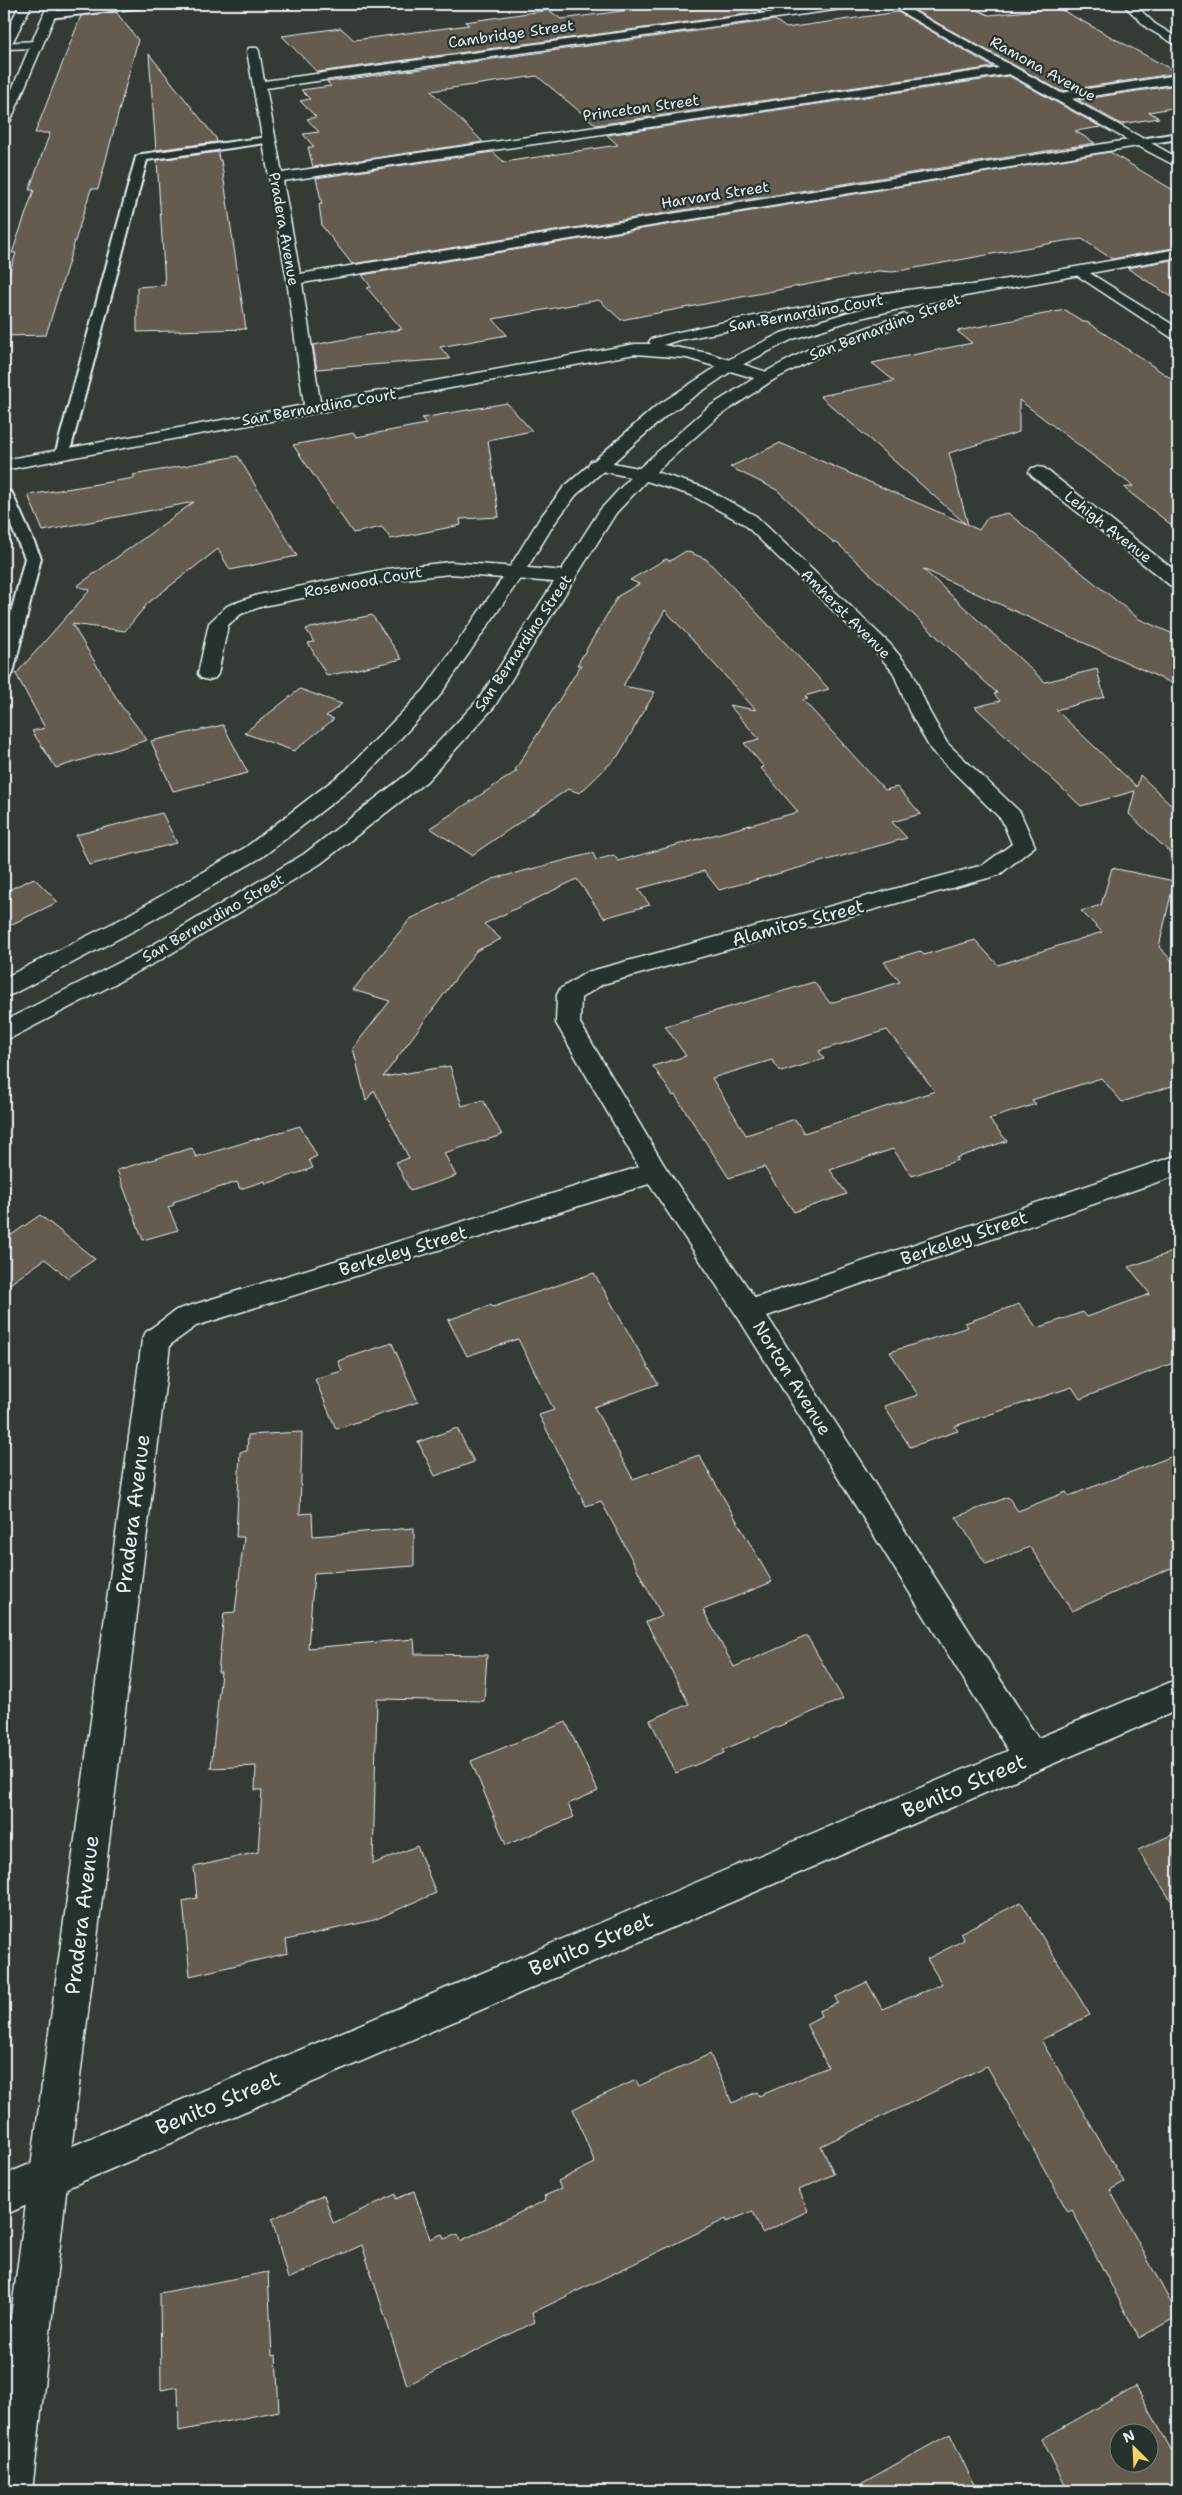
<svg xmlns="http://www.w3.org/2000/svg" width="1182" height="2495" viewBox="0 0 1182 2495" font-family="'Shantell Sans',sans-serif">
<rect width="100%" height="100%" fill="#333b34"/>
<filter id="ink" filterUnits="userSpaceOnUse"><feTurbulence type="fractalNoise" baseFrequency=".02" numOctaves="2"/><feDisplacementMap in="SourceGraphic" scale="10" xChannelSelector="R" yChannelSelector="G"/><feConvolveMatrix kernelMatrix="1 2 1 2 8 2 1 2 1" color-interpolation-filters="sRGB"/></filter>
<g filter="url(#ink)">
<path fill="#655b50" stroke="#e8f1f8" fill-rule="evenodd" d="M676,4H749L762,12L317,72L282,36L341,28L354,40L469,25L465,22L549,10L561,19Z
M964,4L989,15L1058,8L1178,73L1061,91L914,10Z
M116,12L138,40L98,189H91L46,335L4,336V289L16,253H12L34,190H29L50,133H35L81,16Z
M898,12L993,67L596,125L537,76L431,91L483,142L313,167L308,147H314L303,134L319,132L307,119L316,117L300,101L310,99L301,90L331,86L327,82L775,20L786,28Z
M149,54L216,138L217,142L156,150Z
M1009,76L1101,127L1075,131L1095,143L352,264L322,226L319,204H322L316,178L493,152L504,162L618,145L607,135Z
M1178,85V107L1149,112L1159,118L1121,124L1078,100Z
M218,152L219,160H221L246,329L137,332V287L165,285L157,160Z
M1110,152L1178,193V247L1112,259L1082,239L1064,241L893,272L878,271L621,320L599,300L493,319L507,335L440,347L450,359L317,369L313,345L402,329L367,288L371,287L362,275Z
M1178,259V301L1127,268Z
M1065,310L1084,322H1087L1178,383V530L1124,488L1133,486L1019,400V432L949,453L968,525L979,530L987,518L1008,513L1139,619L1178,636V686L923,569L1045,682L1097,669L1104,697L1056,710L1137,787L1140,775L1178,811V860L1129,814L1135,791L1081,806L975,707L1000,701L994,694L997,693L837,543H834L777,490L730,467L780,443L966,524L820,396L894,381L872,363L972,343L957,331Z
M507,403L532,431L488,440L499,517L460,519L461,525L391,539L382,527L353,533L293,445L354,433L356,437L426,424L422,418Z
M238,456L297,556L230,570L218,549L148,603L125,631L72,624L120,704L147,740L56,768L32,731L45,728L16,674L90,590L77,586L194,502L43,531L28,495L135,478L133,475Z
M686,551L706,559L829,689L805,696L808,699L803,700L885,790L897,787L921,814L892,822L907,838L719,890L704,871L638,889L650,905L604,918L577,879L484,924L501,939L476,951L383,1077L450,1066L462,1106L483,1100L502,1135L444,1153L456,1176L410,1191L396,1162L409,1158L374,1090L366,1101L353,1048L390,1001L353,990L410,919L493,879L593,853L596,860L614,855L618,861L798,812L761,768L764,767L744,743L759,739L729,705L756,710L665,610L623,686L655,692L618,756L580,793L568,789L472,855L430,828L517,771L515,770L581,665H577L618,596L639,584L630,580L666,559L670,561Z
M372,615L402,659L327,676L308,643L314,642L306,629Z
M300,689L342,704L326,716L334,719L294,751L244,733Z
M223,725L248,773L173,791L151,741Z
M162,813L177,843L89,865L76,835Z
M1112,868L1174,881L1159,947L1178,967V1084L1122,1102L1101,1078L1032,1100L1036,1104L989,1119L1007,1141L956,1158L958,1160L912,1176L893,1149L830,1170L847,1194L794,1212L764,1167L729,1178L675,1095L673,1096L653,1066L686,1056L665,1026L814,982L830,1003L900,982L884,962L920,951L924,955L975,940L998,965L1102,932L1081,911L1101,905ZM887,1030L935,1091L804,1133L795,1119L746,1135L712,1078L772,1060L781,1072L824,1059L819,1051Z
M34,878L58,902L4,928V892Z
M300,1126L317,1156L309,1160L313,1168L266,1184L265,1181L240,1189L237,1182L173,1202L174,1205L168,1207L178,1230L143,1240L117,1170L192,1148L196,1157Z
M40,1215L95,1259L68,1278L45,1259L4,1288V1240Z
M1178,1250V1361L1080,1399L1072,1387L955,1426L958,1431L910,1447L884,1406L918,1395L890,1352L968,1327L965,1323L1019,1304L1037,1328L1083,1312L1087,1317L1150,1294L1129,1267Z
M594,1273L658,1384L594,1407L633,1479L699,1455L772,1582L703,1610L734,1667L807,1636L843,1699L723,1750L724,1753L676,1773L650,1720L689,1704L646,1622L662,1616L601,1501L586,1506L559,1454L539,1415L554,1410L518,1339L467,1356L448,1320L491,1305L493,1307Z
M392,1343L418,1402L336,1429L315,1379L342,1371L338,1361Z
M457,1428L474,1462L435,1476L418,1442Z
M302,1432L300,1514L312,1513L313,1536L414,1528V1566L314,1573L308,1648L414,1639L415,1654L487,1655L484,1701L377,1699L373,1864L417,1846L436,1893L374,1920L286,1940L288,1953L190,1976L183,1901L197,1898L194,1867L258,1852L262,1790H255L256,1766L211,1768L221,1672H218L224,1613L235,1612L244,1537H236L240,1452L247,1451L248,1435Z
M1178,1454V1565L1072,1611L1030,1547L986,1564L956,1517L1008,1497L1018,1511L1066,1492L1069,1496Z
M566,1722L598,1791L568,1804L574,1817L506,1845L471,1761Z
M1178,1832V1911L1138,1850Z
M1021,1902L1090,2015L1041,2040L1124,2182L1110,2190L1178,2316L1139,2338L1072,2210L1068,2212L987,2066L821,2146L834,2174L799,2190L808,2211L762,2233L753,2211L727,2222L726,2219L532,2313L535,2322L407,2385L362,2245L288,2279L272,2219L324,2195L333,2223L396,2194V2199L414,2191L430,2239L442,2234L444,2239L458,2234L460,2241L546,2200L544,2196L561,2189L558,2181L595,2163L573,2109L636,2080L639,2086L710,2054L732,2103L757,2092L759,2096L828,2067L806,2024L821,2016L819,2011L838,2003L835,1997L867,1982L882,2009L942,1984L927,1959L964,1940L960,1933Z
M268,2272L272,2356L276,2355L279,2411L179,2431L178,2387L161,2390L160,2293Z
M1136,2386L1178,2462V2491H1068L1042,2439ZM1120,2432H1150V2462H1120Z
M950,2434L977,2491H848Z"/>
<g fill="none" stroke-linecap="round" stroke-linejoin="round">
<g stroke="#e8f1f8" stroke-width="4">
<path id="lane" d="M121,4H149L144,7L49,18L44,15L49,12Z
M1178,133V139L1141,145L1135,142L1141,139Z
M268,137L274,140L272,142L147,160L69,455L62,459L57,458L55,455L136,157L142,154Z
M4,488L12,493L41,558L13,673L10,677L4,678V640L25,558L4,510Z"/>
</g>
<g stroke="#e8f1f8" stroke-width="3">
<path id="street" d="M833,4H862L856,7L266,88L282,173L999,68L887,4H900L1061,93L1178,75V83L1072,99L1178,158V167L1138,146L302,283L320,402L635,344H651L649,342L651,339C686,328 971,270 983,289L976,293L863,305L679,340L663,345L708,353L773,374L775,377L773,380L767,382L687,358L635,354L4,470V460L304,405L287,280L247,51L249,48H257L259,51L264,81ZM1009,74L1128,140L300,274L283,181Z
M1123,4H1134L1155,24L1178,38V46L1147,28Z
M35,41L39,42V48L4,49V43Z
M1080,267L1178,328V340L1172,338L1075,274L1073,271L1075,268Z
M597,460L649,470L703,487L756,516L890,644L912,671L929,711L947,743L1020,812L1035,846L999,875L603,984L581,998L580,1023L664,1165L755,1298L1178,1155V1175L767,1316L1043,1746L1048,1757L1043,1768L1031,1773L1019,1768L739,1319L649,1184L196,1326L170,1345L68,2175L32,2491H4V2368L142,1340L146,1332L176,1310L639,1167L556,1023L557,995L560,989L587,972L983,865L1012,844L1002,820L931,750L909,711L893,672L876,652L744,524L691,495L640,479L591,469L588,465L591,461Z
M1038,467L1044,468L1178,573V588L1171,586L1032,476L1029,472L1032,468Z
M450,562L567,571L574,573L576,577L574,581L567,583L450,574L386,581L263,606L241,614L228,625L218,674L215,678L208,680L201,678L198,674L209,623L227,606L258,595L386,569Z"/>
</g>
<g stroke="#e8f1f8" stroke-width="3">
<path id="secondary" d="M1178,249V257L921,304L856,319L793,339L736,368L667,415L576,495L554,524L524,573L438,698L362,780L262,857L137,929L13,994L4,996V978L121,919L246,847L346,770L424,690L506,573L540,518L564,487L655,407L724,362L781,333L846,313L921,294Z
M905,314L913,319L910,322L823,354L773,380L719,416L649,478L616,513L494,707L427,781L320,864L162,959L13,1037L4,1039V1021L146,949L304,854L411,771L479,699L600,510L637,470L707,408L761,374L811,348Z
M1178,1679V1710L4,2215V2175Z"/>
</g>
<g stroke="#e8f1f8" stroke-width="3">
<path id="primary" d="M20,4H32L10,47L4,50V36Z
M48,4H60L10,122L4,126V108Z"/>
</g>
<use href="#lane" fill="#26332d" fill-rule="evenodd"/>
<use href="#street" fill="#26332d" fill-rule="evenodd"/>
<use href="#secondary" fill="#26332d" fill-rule="evenodd"/>
<use href="#primary" fill="#26332d" fill-rule="evenodd"/>
</g>
</g>
<g text-anchor="middle" stroke-width="4.5" stroke-linejoin="round" paint-order="stroke">
<g font-size="15" fill="#e8f1f8" stroke="#26332d">
<text transform="translate(511 34) rotate(-8)" y="5">Cambridge Street</text>
<text transform="translate(1043 69) rotate(29)" y="5">Ramona Avenue</text>
<text transform="translate(641 108) rotate(-8)" y="5">Princeton Street</text>
<text transform="translate(715 195) rotate(-9)" y="5">Harvard Street</text>
<text transform="translate(284 229) rotate(80)" y="5">Pradera Avenue</text>
<text transform="translate(806 313) rotate(-10)" y="5">San Bernardino Court</text>
<text transform="translate(885 327) rotate(-21)" y="5">San Bernardino Street</text>
<text transform="translate(319 407) rotate(-10)" y="5">San Bernardino Court</text>
<text transform="translate(1108 527) rotate(38)" y="5">Lehigh Avenue</text>
<text transform="translate(363 582) rotate(-10)" y="5">Rosewood Court</text>
<text transform="translate(846 614) rotate(45)" y="5">Amherst Avenue</text>
<text transform="translate(523 643) rotate(-56)" y="5">San Bernardino Street</text>
<text transform="translate(213 918) rotate(-30)" y="5">San Bernardino Street</text>
</g>
<g font-size="18" fill="#e8f1f8" stroke="#26332d">
<text transform="translate(798 923) rotate(-15)" y="6">Alamitos Street</text>
<text transform="translate(964 1238) rotate(-19)" y="6">Berkeley Street</text>
<text transform="translate(403 1251) rotate(-17)" y="6">Berkeley Street</text>
<text transform="translate(792 1378) rotate(58)" y="6">Norton Avenue</text>
</g>
<g font-size="21" fill="#e8f1f8" stroke="#26332d">
<text transform="translate(133 1514) rotate(-83)" y="7">Pradera Avenue</text>
<text transform="translate(964 1786) rotate(-23)" y="7">Benito Street</text>
<text transform="translate(82 1915) rotate(-83)" y="7">Pradera Avenue</text>
<text transform="translate(591 1944) rotate(-23)" y="7">Benito Street</text>
<text transform="translate(218 2103) rotate(-23)" y="7">Benito Street</text>
</g>
</g>
<rect width="1182" height="2495" fill="none" stroke="#26332d" stroke-width="20"/>
<rect x="10" y="10" width="1162" height="2475" fill="none" stroke="#e8f1f8" stroke-width="2" filter="url(#ink)"/>
<g transform="translate(1134 2448) rotate(336)"><circle r="24" fill="#26332d" stroke="#747f7e"/>
<path d="M0-4L9 19L0 12L-9 19Z" fill="#ffd166"/>
<text y="-8" font-size="14" font-weight="bold" text-anchor="middle" fill="#e8f1f8">N</text>
</g>
</svg>
